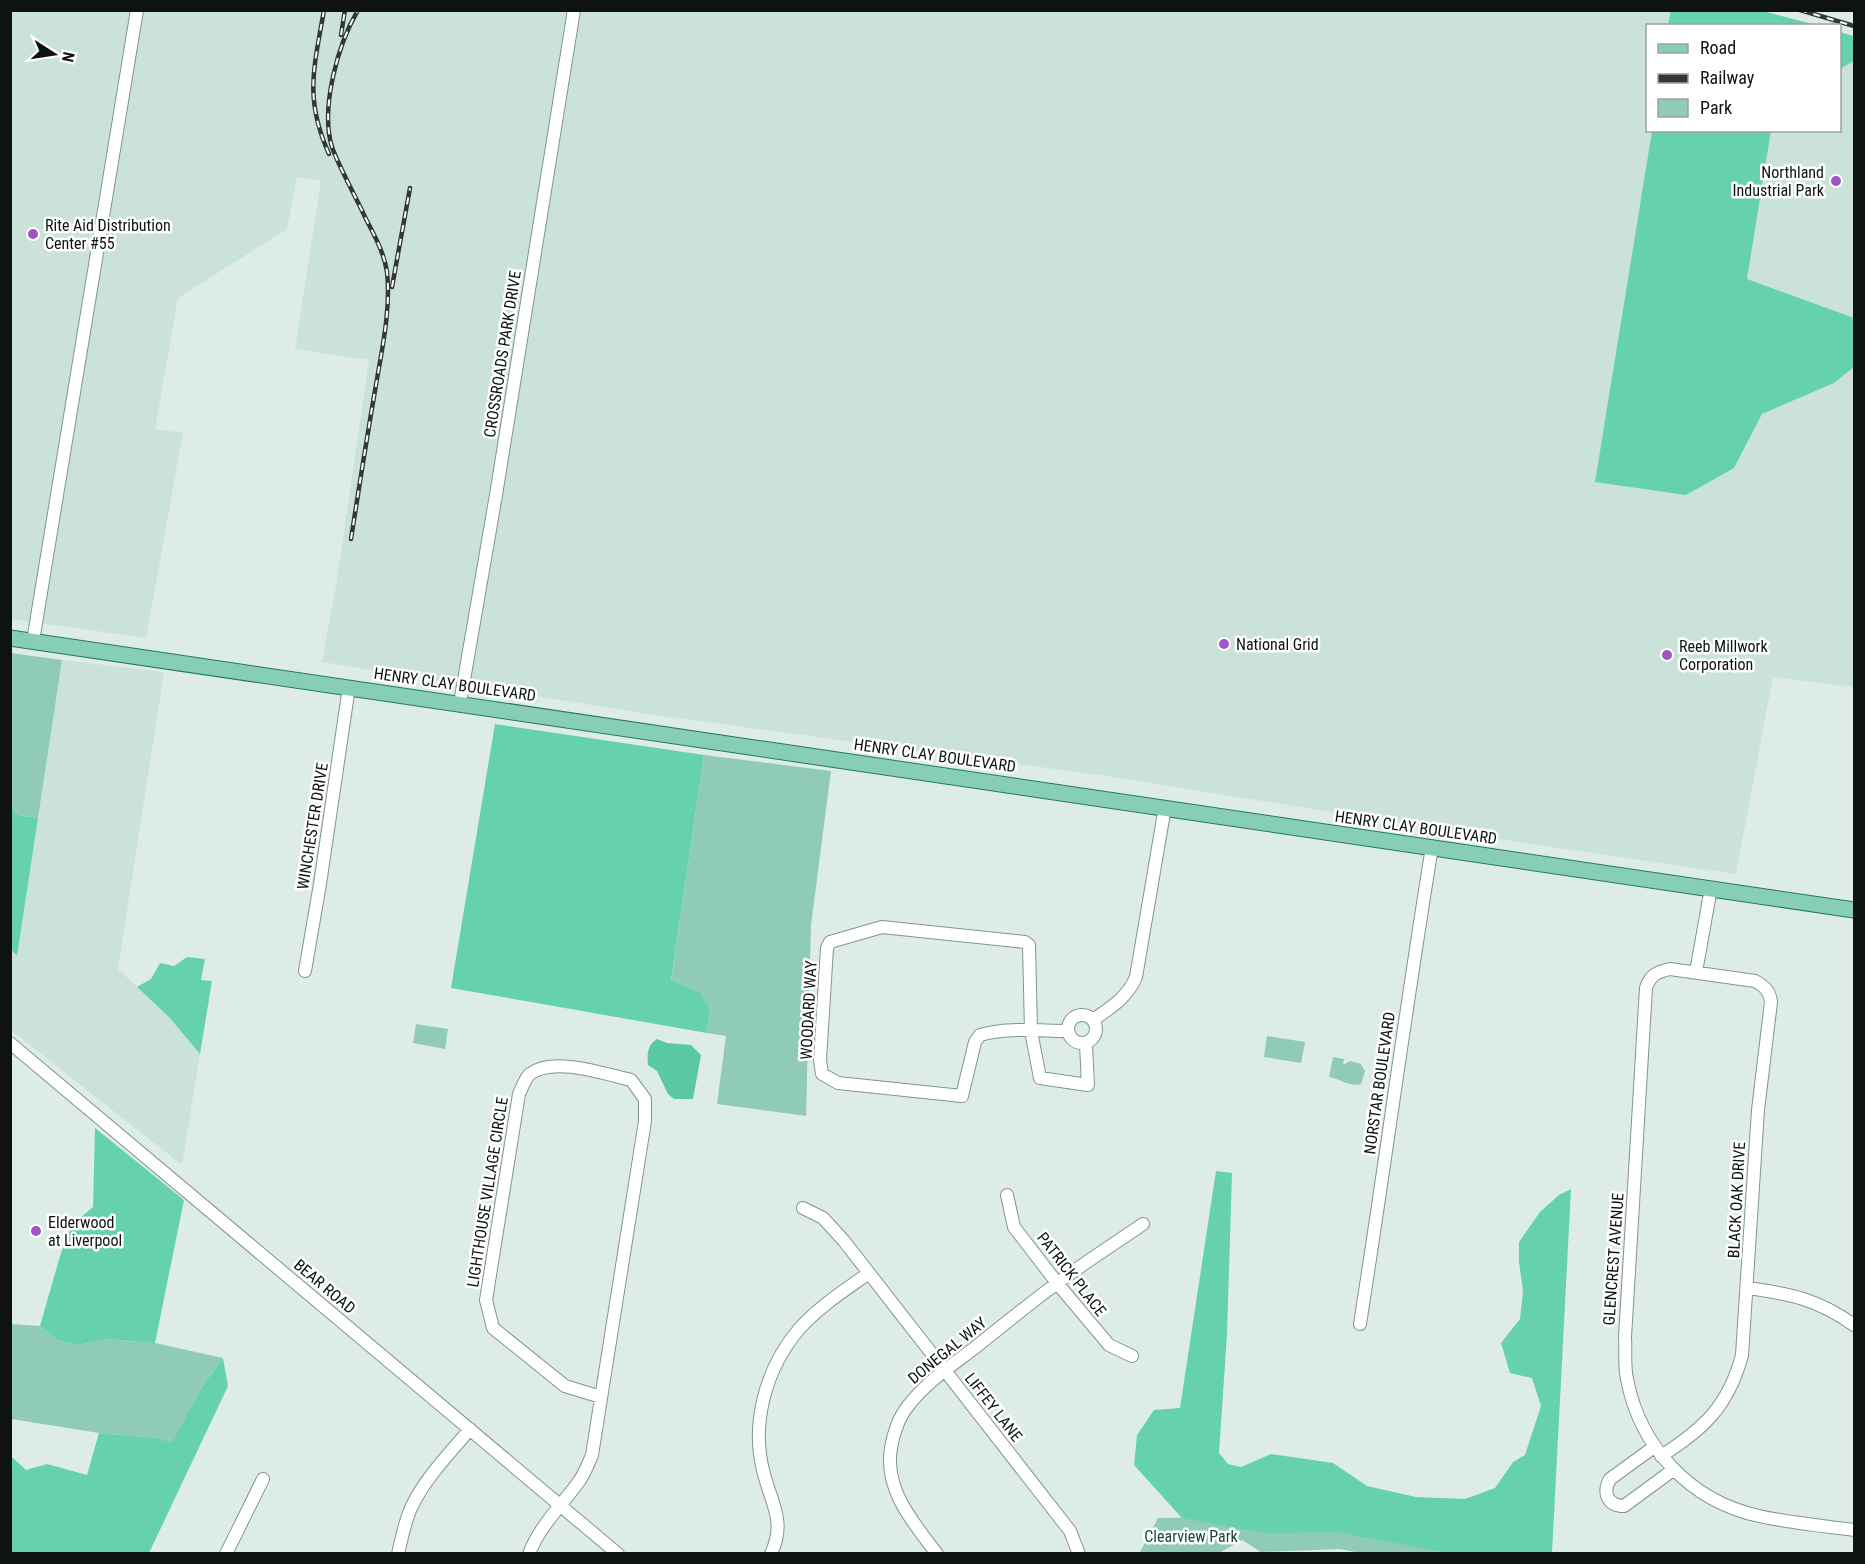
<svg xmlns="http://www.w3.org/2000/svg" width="1865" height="1564" viewBox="0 0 1865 1564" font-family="'Roboto Condensed',sans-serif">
<rect width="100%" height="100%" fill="#ddede6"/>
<path fill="#cae2d8" d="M11,11H1671L1668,25L1648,26V130L1652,131L1595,482L1734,468L1762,414L1834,383L1854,367V687L1773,677L1736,874L1537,845L1100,775L648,714L322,662L337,580L369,360L295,349L321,181L297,177L287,229L178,298L155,429L183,433L146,638L11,619Z
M1854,61V318L1747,279L1771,131L1840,130V69Z
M62,660L164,672L118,969L169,1017L200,1054L182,1165L11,1030L10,948L17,955Z"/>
<path fill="#90ccb5" d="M11,653L62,660L38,818L18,815L11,806Z
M704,755L831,771L811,925L806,1116L717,1104L726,1036L707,1033L710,1009L671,982Z
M416,1024L448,1029L445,1049L413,1043Z
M1267,1036L1305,1042L1301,1063L1264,1057Z
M1333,1057L1344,1059L1343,1065L1350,1061L1361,1064L1365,1071L1361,1084C1349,1087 1341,1079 1329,1077Z
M10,1324L40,1326L57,1340L78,1345L106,1339L155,1343L223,1358L201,1388L172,1444L157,1438L99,1433L11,1419Z
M1216,1517L1330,1525L1492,1553L1366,1554L1340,1549L1261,1552L1242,1540L1219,1553L1139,1554L1158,1518Z"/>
<path fill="#65d2ad" d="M1671,10L1763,11L1816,25H1668Z
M1840,32L1854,36V61L1840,69Z
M1652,131H1771L1747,279L1854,318V367L1834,383L1762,414L1734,468L1686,495L1595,482Z
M495,724L704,755L671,981L700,993L710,1009L707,1033L451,988Z
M11,806L18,815L38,818L17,956L10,948Z
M187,957L205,959L201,980L212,981L200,1054L169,1017L137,987L151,979L160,963L174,966Z
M95,1128L184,1200L155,1343L106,1339L78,1345L57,1340L40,1326L60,1256L72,1225L93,1207Z
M1216,1171L1232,1173L1227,1334L1219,1453L1228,1464L1241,1467L1271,1454L1333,1463L1367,1486L1416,1497L1465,1499L1495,1488L1513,1462L1525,1455L1541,1406L1532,1378L1510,1373L1501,1343L1520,1319L1523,1291L1519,1262V1242L1540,1212L1559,1195L1571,1189L1552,1553H1448L1337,1532L1264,1533L1182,1518L1134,1465L1137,1435L1154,1410L1180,1408Z
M223,1358L228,1386L149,1553H11V1456L26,1470L47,1464L87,1475L99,1433L157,1438L172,1443L201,1388Z"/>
<path fill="#5ac8a2" d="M657,1039L667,1043L691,1045L701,1055L693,1099H674L668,1094L657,1071L648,1065C647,1054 647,1045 657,1039Z"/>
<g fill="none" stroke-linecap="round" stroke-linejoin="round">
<g stroke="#85948e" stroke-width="14">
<path id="minor" d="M33,641L137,10
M460,703L496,495L574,10
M305,971L320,884L349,687
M1696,972L1711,888
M1068 1029a14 14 0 1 1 28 0a14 14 0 1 1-28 0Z
M1093,1020C1110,1008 1128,997 1136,977L1165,807
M1068,1031C1039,1031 1007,1027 980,1035L975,1042L962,1096L838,1083L822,1074L820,1060L827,948L830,942L882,927L1025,942L1029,945L1031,1031L1040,1078L1088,1085L1086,1044
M10,1043L618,1554
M1007,1195L1014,1227L1057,1283L1109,1345L1132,1356
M803,1208L823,1218L844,1241L1070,1531L1079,1554
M1748,1288C1791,1294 1817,1299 1854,1325
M1360,1324C1385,1165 1406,1006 1432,847
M1654,1447L1610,1479C1602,1493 1608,1506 1624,1506L1673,1470
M1661,1456C1704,1429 1729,1405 1742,1355L1758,1110L1771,1002C1770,991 1764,986 1755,981L1670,969C1657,972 1650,975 1646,988L1625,1337C1626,1351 1624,1365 1627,1379C1640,1447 1690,1501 1759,1516C1790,1523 1823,1526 1854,1530
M226,1554L263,1479
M398,1554C402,1537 405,1519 413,1504C427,1476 450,1453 470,1429
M529,1554C539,1527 561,1506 577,1484C584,1476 588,1464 592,1455L645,1121V1099L631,1080C605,1074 553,1056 530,1074C525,1078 522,1088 519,1094L486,1300L493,1328L565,1386L601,1397
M771,1554C786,1522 772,1505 764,1474C750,1424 766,1367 800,1328C820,1306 845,1290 869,1273
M937,1554C913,1522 884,1490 891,1448C893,1434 899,1417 908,1406C926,1382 954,1364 977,1346C1003,1325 1029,1304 1056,1284C1084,1263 1114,1244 1143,1224"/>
</g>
<g stroke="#27785f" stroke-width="17">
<path id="major" d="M10,638L1854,910"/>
</g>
<use href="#minor" stroke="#fff" stroke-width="12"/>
<use href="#major" stroke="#86ceb8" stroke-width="15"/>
<g stroke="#313835" stroke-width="4.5">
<path id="rail" d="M324,10C314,68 304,98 329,154
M1800,10L1854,26
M341,35L345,10
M392,287L410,188
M351,539C359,488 367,436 376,385C382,349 391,309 387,272C384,252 374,235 365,217C356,197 339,167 332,147C320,108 338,44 358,10"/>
</g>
<use href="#rail" stroke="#fff" stroke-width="2" stroke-dasharray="7" stroke-linecap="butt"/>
</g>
<g fill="#9f53c6" stroke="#fff" stroke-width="2">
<circle cx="1836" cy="181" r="6"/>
<circle cx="33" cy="234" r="6"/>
<circle cx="1224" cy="644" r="6"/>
<circle cx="1667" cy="655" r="6"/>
<circle cx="36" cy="1231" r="6"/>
</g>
<g text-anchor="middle" stroke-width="5" stroke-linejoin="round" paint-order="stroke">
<g font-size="16" fill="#0e1311" stroke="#fff" text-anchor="start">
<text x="1824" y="178" text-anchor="end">Northland<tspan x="1824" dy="18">Industrial Park</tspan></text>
<text x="45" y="231">Rite Aid Distribution<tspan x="45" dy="18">Center #55</tspan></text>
<text x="1236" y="650">National Grid</text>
<text x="1679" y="652">Reeb Millwork<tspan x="1679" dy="18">Corporation</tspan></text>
<text x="48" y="1228">Elderwood<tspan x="48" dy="18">at Liverpool</tspan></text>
</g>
<g font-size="16" fill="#0e1311" stroke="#fff">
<text transform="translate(502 354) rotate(-81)" y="6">CROSSROADS PARK DRIVE</text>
<text transform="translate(455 684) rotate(8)" y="6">HENRY CLAY BOULEVARD</text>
<text transform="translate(935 755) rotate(8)" y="6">HENRY CLAY BOULEVARD</text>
<text transform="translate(312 826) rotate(-81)" y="6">WINCHESTER DRIVE</text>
<text transform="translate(1416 827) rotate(8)" y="6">HENRY CLAY BOULEVARD</text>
<text transform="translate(808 1010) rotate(-87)" y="6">WOODARD WAY</text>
<text transform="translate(1379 1083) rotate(-82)" y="6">NORSTAR BOULEVARD</text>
<text transform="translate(487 1192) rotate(-81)" y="6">LIGHTHOUSE VILLAGE CIRCLE</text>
<text transform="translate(1736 1200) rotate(-87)" y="6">BLACK OAK DRIVE</text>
<text transform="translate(1613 1259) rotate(-86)" y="6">GLENCREST AVENUE</text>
<text transform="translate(1072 1274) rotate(52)" y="6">PATRICK PLACE</text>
<text transform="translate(325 1286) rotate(40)" y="6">BEAR ROAD</text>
<text transform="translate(947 1350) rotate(-39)" y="6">DONEGAL WAY</text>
<text transform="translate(994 1407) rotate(52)" y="6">LIFFEY LANE</text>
</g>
<g font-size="16" fill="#154535" stroke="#fff">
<text x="1191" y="1542">Clearview Park</text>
</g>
</g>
<rect width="1865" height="1564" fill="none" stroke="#0e1311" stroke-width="24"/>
<rect x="1646" y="24" width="195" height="108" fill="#ffffff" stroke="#9fa1a0" stroke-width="1.5"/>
<rect x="1658" y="44" width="30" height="9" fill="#86ceb8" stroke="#9fa1a0" stroke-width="1.5"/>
<text x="1700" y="54" font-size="18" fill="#0e1311">Road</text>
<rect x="1658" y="74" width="30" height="9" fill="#313835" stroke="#9fa1a0" stroke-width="1.5"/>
<text x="1700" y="84" font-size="18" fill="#0e1311">Railway</text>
<rect x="1658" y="99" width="30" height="18" fill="#90ccb5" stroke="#9fa1a0" stroke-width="1.5"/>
<text x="1700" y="114" font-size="18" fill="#0e1311">Park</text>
<g transform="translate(54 54) rotate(102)" stroke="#ffffff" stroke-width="4.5" paint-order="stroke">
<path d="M0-4.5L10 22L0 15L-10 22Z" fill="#0e1311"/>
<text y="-9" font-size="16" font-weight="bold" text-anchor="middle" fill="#0e1311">N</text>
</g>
</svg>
